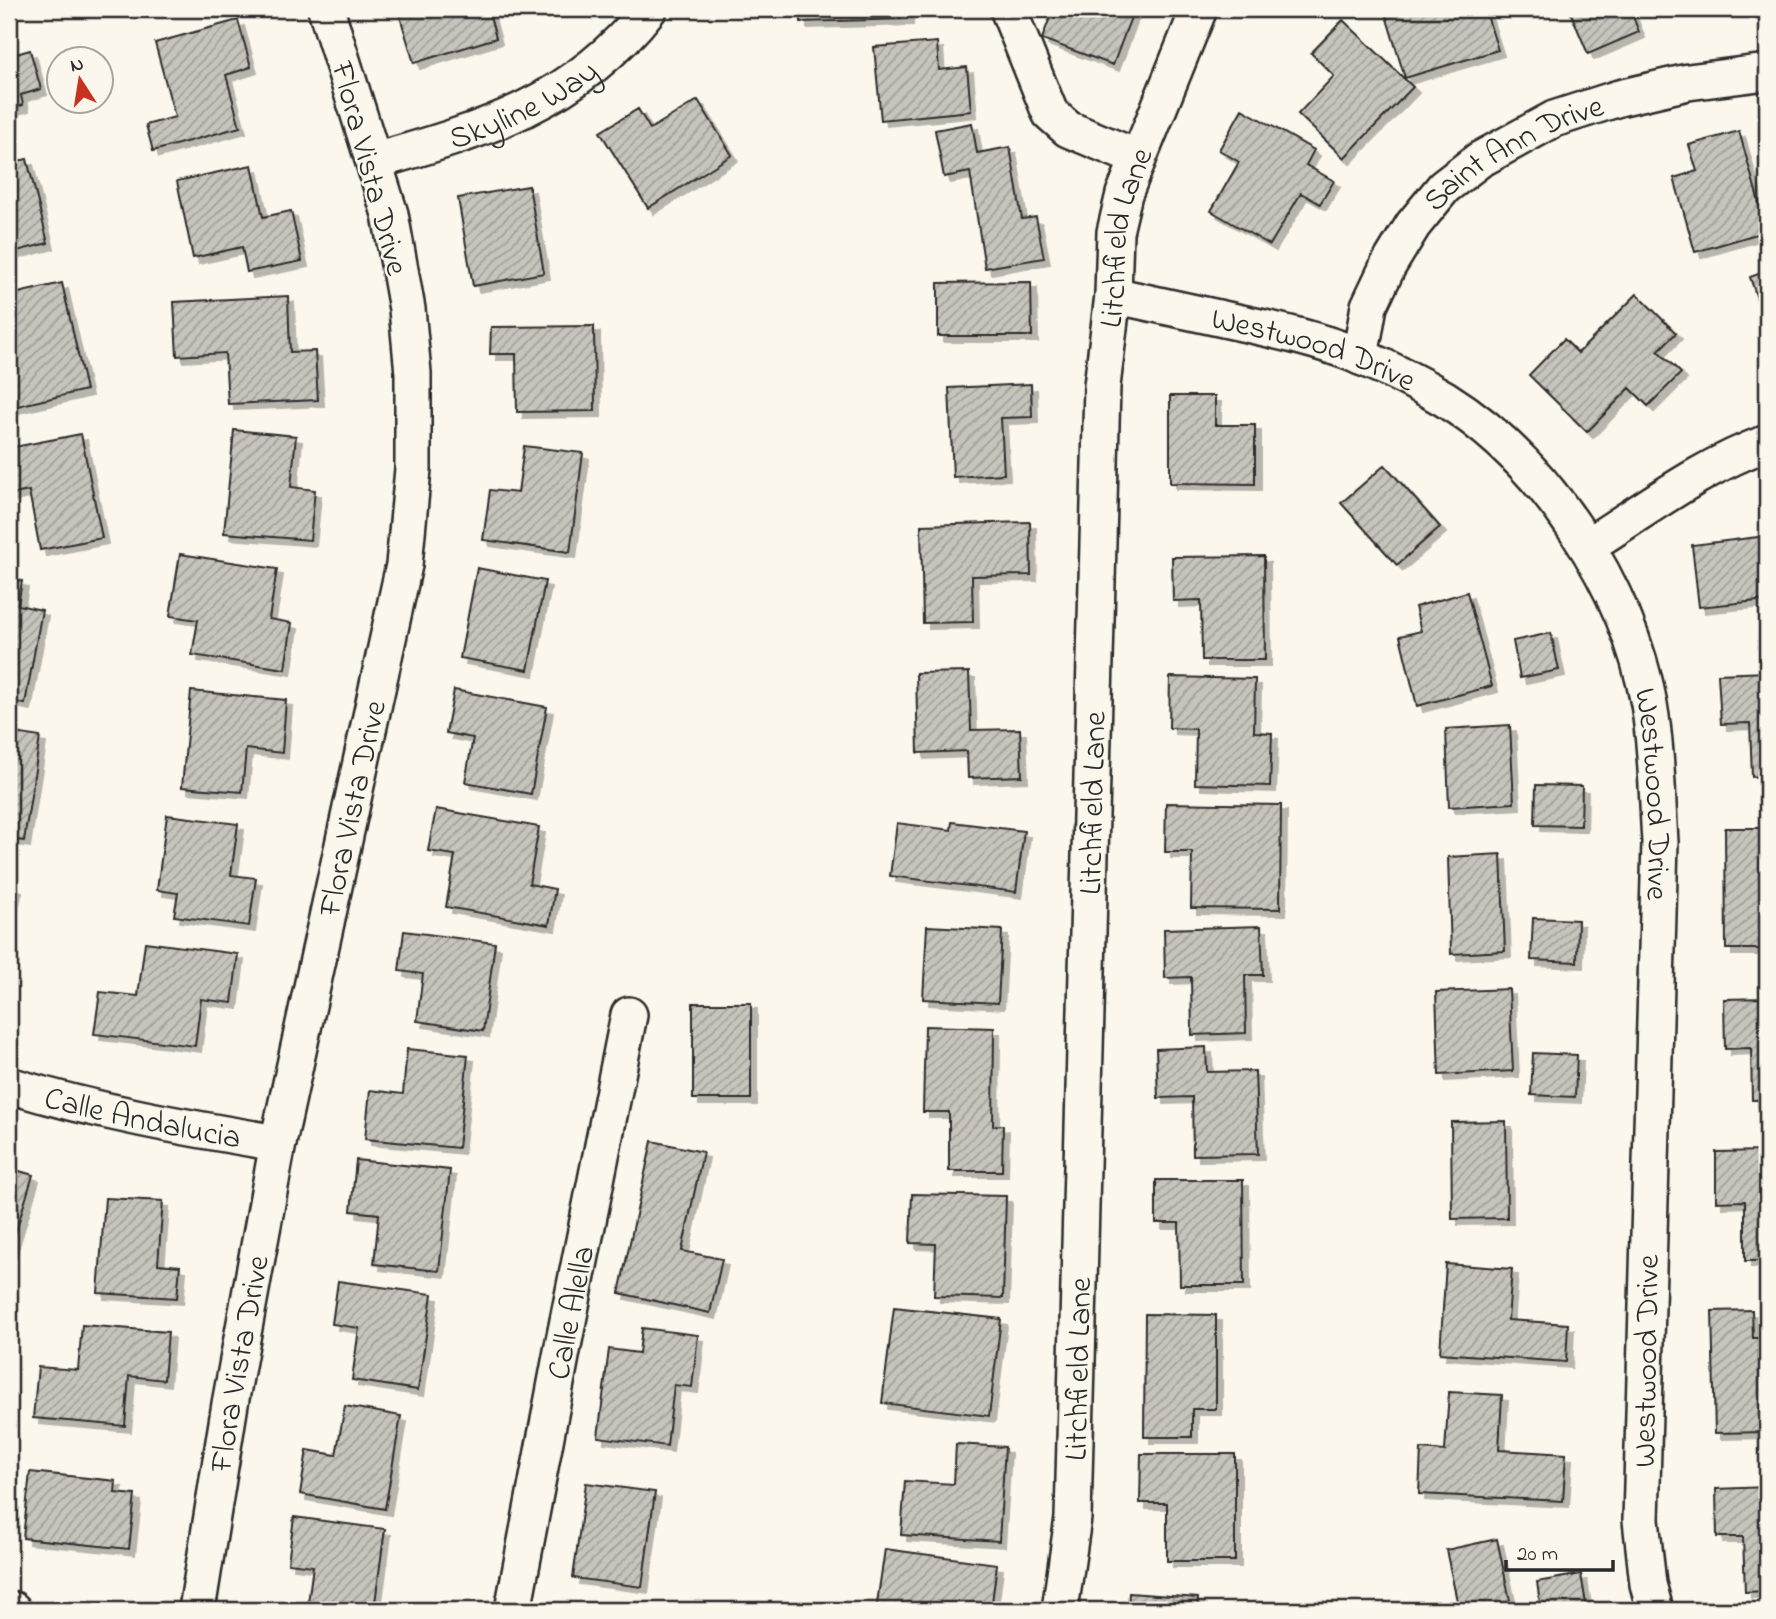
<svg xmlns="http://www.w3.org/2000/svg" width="1776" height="1619" viewBox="0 0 1776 1619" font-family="'Indie Flower',sans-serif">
<defs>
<pattern id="building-hatch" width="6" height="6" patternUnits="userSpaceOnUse" patternTransform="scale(1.75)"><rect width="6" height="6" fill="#c7c4bc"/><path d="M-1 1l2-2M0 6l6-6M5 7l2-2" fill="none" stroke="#a29f99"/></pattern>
<filter id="shadow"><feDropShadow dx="6" dy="6" stdDeviation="0" flood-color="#0004"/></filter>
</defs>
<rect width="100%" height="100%" fill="#fbf7ec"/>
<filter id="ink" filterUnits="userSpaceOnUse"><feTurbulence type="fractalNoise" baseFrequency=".0143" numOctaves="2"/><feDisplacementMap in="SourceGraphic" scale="14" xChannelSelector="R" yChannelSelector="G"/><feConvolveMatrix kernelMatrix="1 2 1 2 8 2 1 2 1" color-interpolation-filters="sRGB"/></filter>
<g filter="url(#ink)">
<path fill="url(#building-hatch)" stroke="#2b2b2b" stroke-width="2" filter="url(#shadow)" d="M402,9H488L496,38L414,63L398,10Z
M801,9H907V19L801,22Z
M1053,9H1134L1113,65L1042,39Z
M1384,9H1485L1498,50L1405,78Z
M1569,9H1630L1639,32L1588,54Z
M238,20L251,67L226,75L240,127L153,151L146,125L175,117L155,43Z
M1343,20L1413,87L1344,158L1298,114L1334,76L1311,53Z
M937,42L939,70L967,67L971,111L881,120L874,47Z
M30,50L41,89L21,95L23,105L9,109V56Z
M698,100L732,155L648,208L600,132L638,109L650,129Z
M1242,109L1314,150L1306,165L1334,181L1320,204L1301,193L1270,245L1211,211L1239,162L1219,150Z
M972,123L977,153L1010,147L1022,219L1036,217L1044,258L985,268L970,172L944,177L935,130Z
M1739,131L1767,231L1695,252L1674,178L1697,171L1689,145Z
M27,159L48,243L9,253V163Z
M252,165L263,217L291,211L302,261L247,272L242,247L193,258L177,181Z
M529,186L544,273L473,286L458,198Z
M1767,271V326H1766L1750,277Z
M1031,282L1032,336H938V283Z
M62,283L86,390L9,408V355L14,354L9,328V295Z
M1637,294L1676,333L1658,351L1681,373L1648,406L1630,388L1587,432L1529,375L1564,339L1578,353Z
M288,296L290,352L315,351L318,400L228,404L225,353L177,356L174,302Z
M594,326L595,411L517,412L516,354H490L491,327Z
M1031,384L1032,417L1001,418L1004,474L953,477L949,388Z
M1170,396H1215V425H1255V484L1170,483Z
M234,430L296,436L291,487L315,490L310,540L224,533Z
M81,434L102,538L40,550L29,491L9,495V448Z
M524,446L583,453L570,552L483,540L490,490L518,493Z
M1385,465L1440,527L1397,565L1341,503Z
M1030,522L1031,575L972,576L973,622L923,623L921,525Z
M1767,536V600L1699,607L1692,545Z
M180,554L277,569L269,619L292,623L285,669L192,655L198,620L170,616Z
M1264,556L1265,660H1202L1201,600L1173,601L1172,557Z
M477,568L545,581L528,670L460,658Z
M9,578L22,581L18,605L42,610L25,704L9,701Z
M1467,592L1492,686L1417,706L1400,636L1421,631L1415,607Z
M1551,633L1559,670L1520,678L1513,641Z
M969,672L971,730L1020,729L1022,776L968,778L967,751L918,753L916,673Z
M1767,672V776L1752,777L1750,723L1721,724L1718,674Z
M1170,677L1255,679L1254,732L1272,733L1270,786L1195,784L1196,729L1169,728Z
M454,690L547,707L531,794L465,782L473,738L446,733Z
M191,691L286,700L282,753L246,749L242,792L182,787Z
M1510,725L1514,803L1449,807L1446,729Z
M9,732L40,737L24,841L9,839Z
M1536,785L1582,786L1581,826L1535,825Z
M1166,803L1281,805L1280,909L1191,908L1192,852H1165Z
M436,809L539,827L529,884L555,889L549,925L446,907L455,855L428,851Z
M167,815L238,824L231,875L256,878L249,926L174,916L178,893L157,890Z
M952,822L1024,831L1016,892L890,876L897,823L951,830Z
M1725,828H1767V949H1726Z
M1501,854L1505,951L1451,954L1448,857Z
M9,884L16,886L9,914Z
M1533,918L1578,920L1577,962L1531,960Z
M927,926L1002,930L998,1003L923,999Z
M1261,926L1263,975H1245L1246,1033L1192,1035L1191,977L1165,978L1164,929Z
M404,931L495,943L483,1031L417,1021L423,974L399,971Z
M145,942L238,954L232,1003L201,999L195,1046L94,1034L100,992L138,996Z
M1509,989L1513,1071L1439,1075L1436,992Z
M1767,998V1100H1752L1751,1048L1725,1049L1724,999Z
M693,1003H751V1099H693Z
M925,1026L994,1028L993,1126L1003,1125L1002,1171H949V1112H923Z
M1206,1047L1207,1072L1255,1071L1258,1154L1193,1155L1192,1097L1158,1098L1156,1049Z
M407,1049L468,1055L458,1148L365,1139L370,1090L403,1094Z
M1533,1053L1577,1055L1575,1097L1531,1095Z
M1506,1121L1507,1218L1452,1219L1451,1122Z
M652,1141L703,1152L682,1251L722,1259L710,1313L619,1293Z
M1767,1151V1261H1745V1201L1716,1202V1152Z
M356,1160L450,1170L439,1271L374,1264L379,1214L351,1211Z
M9,1168L33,1175L9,1254Z
M1156,1180H1243L1244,1285H1180L1179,1223H1156Z
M912,1194L1006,1196L1003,1298L934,1296L936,1244L910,1243Z
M105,1198L163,1201L158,1264L180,1266L177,1298L98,1293Z
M1446,1264L1512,1269L1508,1320L1568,1324L1566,1362L1440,1353Z
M338,1281L432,1294L418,1390L352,1380L359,1328L332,1324Z
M894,1307L1001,1319L989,1416L882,1403Z
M1752,1310L1753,1338H1767V1432L1715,1433L1712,1311Z
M1145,1314L1216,1315V1409H1192V1437H1144Z
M82,1325L168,1332L164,1380L129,1376L125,1426L33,1418L38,1367L78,1370Z
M642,1328L698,1335L692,1387L674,1385L667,1446L598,1437L609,1349L639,1353Z
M1449,1392L1502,1395L1499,1450L1566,1454L1563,1501L1419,1494L1421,1449L1445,1451Z
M345,1406L401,1416L385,1509L300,1494L307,1450L336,1455Z
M956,1444L1005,1447L999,1541L901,1535L905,1481L954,1484Z
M1141,1454H1235V1561H1167V1503H1140Z
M30,1472L116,1481L115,1493L135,1495L129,1549L23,1538Z
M586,1483L655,1492L642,1587L573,1578Z
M1767,1487V1591L1745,1592L1743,1537H1717L1716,1489Z
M294,1517L385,1529L374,1610H307L313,1566L288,1563Z
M1497,1539L1512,1610H1459L1446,1550Z
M885,1549L997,1564L991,1610H876Z
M1581,1574L1587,1610H1541L1537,1582Z
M1129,1593L1198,1598L1197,1610H1128Z"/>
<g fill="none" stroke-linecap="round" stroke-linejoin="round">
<g stroke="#2b2b2b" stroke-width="40">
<g id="minor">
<path d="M1008,9L1050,113L1068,129L1138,158"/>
<path id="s1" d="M375,161C484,130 575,103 649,9"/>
<path id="s2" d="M1113,295C1154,304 1196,313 1237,322C1279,331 1320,340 1359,356C1387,368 1420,384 1445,399C1546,462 1628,587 1649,704C1657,750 1657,796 1660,842L1641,1520L1648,1584L1655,1610"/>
<path id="s3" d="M1360,357L1369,306L1388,266L1413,225L1444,187L1479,160L1554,119L1619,98L1688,82L1767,72"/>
<path d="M1587,546C1645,510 1702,466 1767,443"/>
<path id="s4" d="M9,1085C97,1112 187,1128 278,1143"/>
<path d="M9,1609L13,1610"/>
<path id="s5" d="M197,1610L230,1404L278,1143L404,565L413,469V373L407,309L390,214L326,9"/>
<path id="s6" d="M513,1610L563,1346L629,1015"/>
<path id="s7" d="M1060,1610L1073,1518L1102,386L1113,295L1115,232L1124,194L1199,9"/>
</g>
</g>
<use href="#minor" stroke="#fbf7ec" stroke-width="35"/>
</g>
</g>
<g text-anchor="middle" stroke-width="5" stroke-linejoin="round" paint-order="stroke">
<g font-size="32" fill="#2b2b2b" stroke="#fbf7ec">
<text dy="11" stroke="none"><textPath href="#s1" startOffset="159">Skyline Way</textPath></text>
<text dy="11" stroke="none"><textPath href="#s3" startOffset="271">Saint Ann Drive</textPath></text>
<text transform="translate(371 168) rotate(75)" y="11">Flora Vista Drive</text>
<text dy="11" stroke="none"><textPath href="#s7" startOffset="1376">Litchfield Lane</textPath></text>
<text dy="11" stroke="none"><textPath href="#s2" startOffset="208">Westwood Drive</textPath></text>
<text dy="11" stroke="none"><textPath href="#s2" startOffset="817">Westwood Drive</textPath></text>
<text dy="11" stroke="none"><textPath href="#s7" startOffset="808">Litchfield Lane</textPath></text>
<text dy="11" stroke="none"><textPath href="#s5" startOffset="817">Flora Vista Drive</textPath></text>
<text dy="11" stroke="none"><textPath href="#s4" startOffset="138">Calle Andalucia</textPath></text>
<text dy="11" stroke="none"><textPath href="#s6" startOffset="303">Calle Alella</textPath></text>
<text transform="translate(1645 1361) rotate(-89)" y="11">Westwood Drive</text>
<text dy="11" stroke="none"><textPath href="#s5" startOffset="250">Flora Vista Drive</textPath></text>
<text dy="11" stroke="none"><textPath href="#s7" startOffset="242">Litchfield Lane</textPath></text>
</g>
</g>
<rect width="1776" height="1619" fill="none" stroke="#fbf7ec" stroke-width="35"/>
<rect x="18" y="18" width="1741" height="1584" fill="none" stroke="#2b2b2b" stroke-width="2.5" filter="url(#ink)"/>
<g transform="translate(80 80) rotate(348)"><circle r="33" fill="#fbf7ec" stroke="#a8a59f" stroke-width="2"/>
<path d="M0-5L12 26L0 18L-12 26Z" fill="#c8321e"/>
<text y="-10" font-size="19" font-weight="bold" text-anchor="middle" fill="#2b2b2b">N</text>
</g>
<path d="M1506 1560v10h107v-10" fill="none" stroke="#2b2b2b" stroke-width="3.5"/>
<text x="1517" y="1560" font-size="21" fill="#2b2b2b" stroke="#fbf7ec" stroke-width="5" paint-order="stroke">20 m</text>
</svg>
